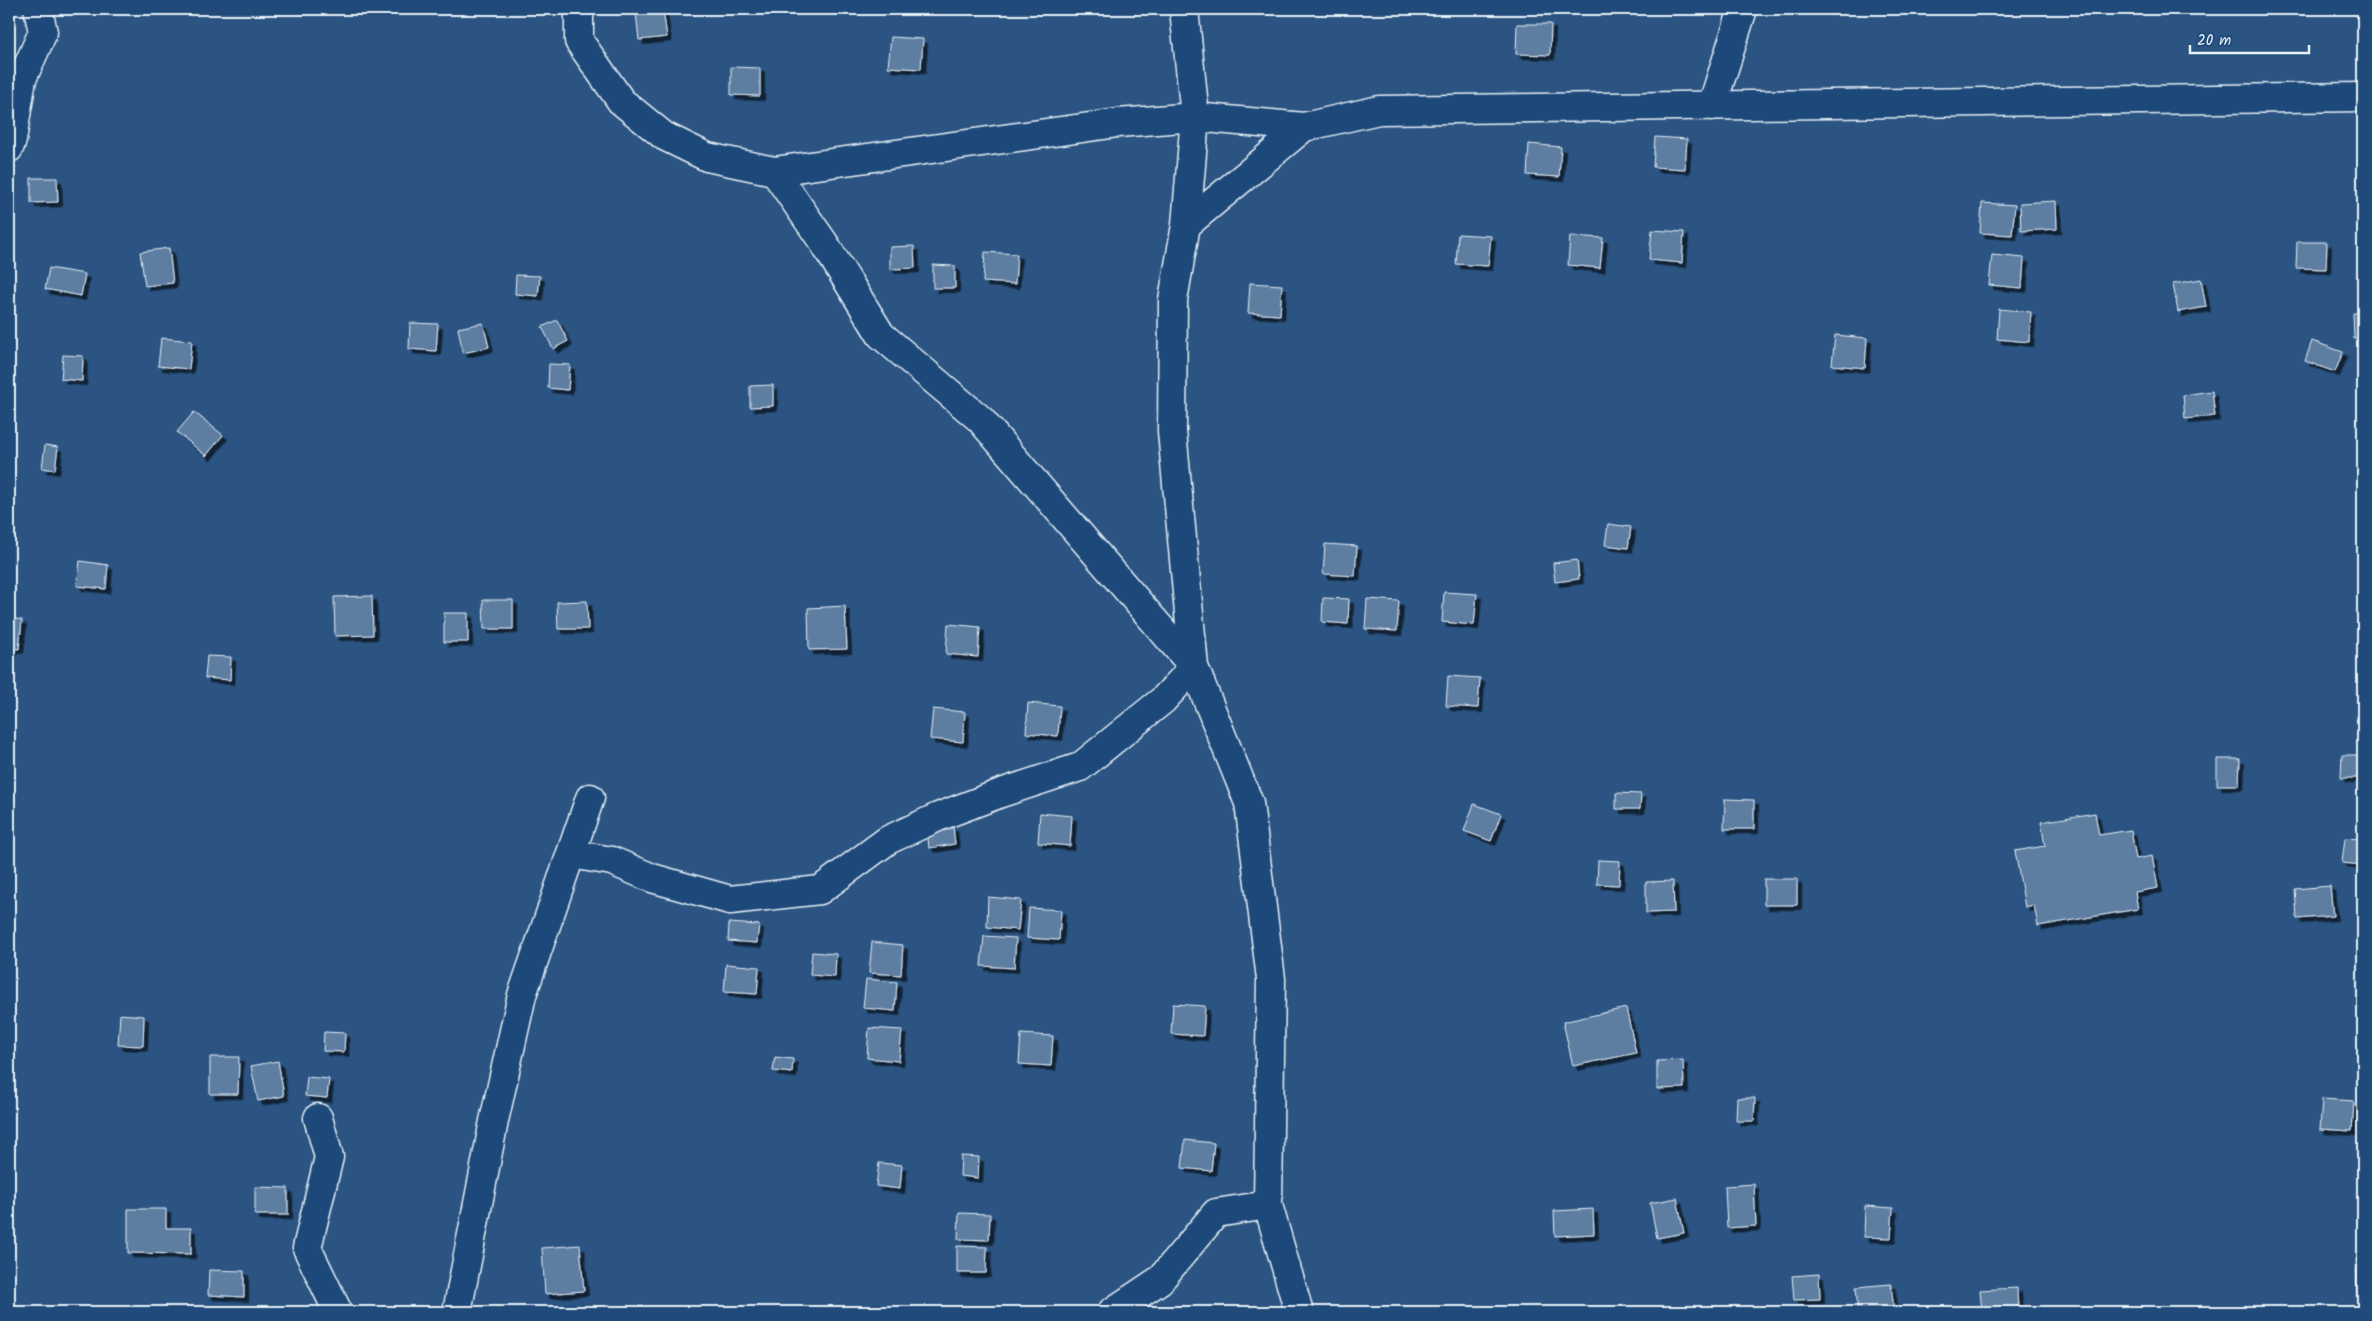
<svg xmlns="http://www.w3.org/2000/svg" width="2372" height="1321" viewBox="0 0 2372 1321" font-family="Kalam,sans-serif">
<defs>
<filter id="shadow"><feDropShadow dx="4.5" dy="4.5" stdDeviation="0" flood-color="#0009"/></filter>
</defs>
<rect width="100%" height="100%" fill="#2b5482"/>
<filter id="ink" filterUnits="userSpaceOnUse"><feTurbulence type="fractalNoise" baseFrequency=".02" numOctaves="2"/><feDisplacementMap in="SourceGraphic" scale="10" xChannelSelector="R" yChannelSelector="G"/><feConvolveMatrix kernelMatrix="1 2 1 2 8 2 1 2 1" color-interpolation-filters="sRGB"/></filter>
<g filter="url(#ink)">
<path fill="#5d7da1" stroke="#e8f1f8" filter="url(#shadow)" d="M663,10L667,37L639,40L636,13Z
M1517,24H1551L1550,55L1516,54Z
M891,37L923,39L921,69L888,67Z
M731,67L760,68V96L731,95Z
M1655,137L1687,139L1685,169L1653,167Z
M1529,144L1561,147L1559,177L1527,175Z
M31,178H57L58,202L31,203Z
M2056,201L2057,229L2021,231L2020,203Z
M1982,203L2015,205L2012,235L1980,233Z
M1652,230L1684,232L1682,263L1649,260Z
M1458,234L1491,236L1488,266L1456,264Z
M1570,236L1603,238L1600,268L1568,265Z
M2297,242H2327L2326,269L2296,268Z
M914,246L915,268L890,269V247Z
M169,248L173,283L145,286L140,252Z
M985,252L1017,254L1015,284L983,282Z
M1992,255L2024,258L2022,288L1989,285Z
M933,265L955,266V288H933Z
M49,268L85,274L81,296L45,289Z
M516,275L540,276L538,296L515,294Z
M2201,279L2206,307L2178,312L2173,284Z
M1250,283L1282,285L1280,315L1248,313Z
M1999,309L2031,312L2029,342L1997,339Z
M2353,313H2363V338L2354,339Z
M557,320L568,341L553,349L542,327Z
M410,323L438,324L436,351L409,349Z
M483,323L489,347L463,353L458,328Z
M1835,335L1867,338L1865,368L1832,365Z
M161,338L192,341L189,369L158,366Z
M2312,341L2343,352L2335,372L2305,361Z
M63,355L83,356L82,381L61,379Z
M549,364L570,365L568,390L548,388Z
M773,385V406L750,407V386Z
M2212,391L2215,416L2185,419L2183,395Z
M194,412L223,435L206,456L177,432Z
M45,445L58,447L55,470L42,468Z
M1608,524L1631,527L1628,548L1605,545Z
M1325,544L1357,546L1355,576L1323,574Z
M1577,560L1579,579L1555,582L1553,563Z
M80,561L108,565L106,589L77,586Z
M1444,592L1477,594L1474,625L1442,622Z
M372,596L373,635L335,636L334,597Z
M1323,598L1349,599L1348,624L1322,622Z
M1367,599L1399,601L1397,631L1365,629Z
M483,600H513V629H484Z
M587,601L588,629H558L557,602Z
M845,606L847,649L809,650L808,608Z
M444,613H468V642H444Z
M9,618L22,620L19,649L9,648Z
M948,624L980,627L978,657L946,654Z
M207,656L231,657L230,680L205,678Z
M1448,676L1480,678L1478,708L1446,706Z
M1028,703L1060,706L1058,736L1026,733Z
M933,709L965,712L963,742L930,739Z
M2342,755H2363V778H2341Z
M2217,759H2240L2239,785H2217Z
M1616,793L1641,794L1640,809H1616Z
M1725,799L1754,800V829H1724Z
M1474,804L1501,814L1491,841L1464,831Z
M1040,813L1072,816L1070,846L1038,843Z
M2095,813L2099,835L2131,830L2136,859L2152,856L2158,888L2135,892L2138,909L2038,926L2034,905L2025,907L2015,851L2045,846L2041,822Z
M953,827L955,844L929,848L927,830Z
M2345,838L2363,839V865L2342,863Z
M1598,860L1620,861L1619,885L1597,884Z
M1764,879H1797V905H1764Z
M1673,881L1674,912L1646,913V882Z
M2330,886L2333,916L2297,919L2295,889Z
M988,897L1021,900L1018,930L987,927Z
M1029,908L1061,910L1059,940L1027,938Z
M729,923L759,925L757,943L728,941Z
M984,936L1016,938L1014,968L981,966Z
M872,942L903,945L901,975L869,973Z
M812,952L836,954L835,977L810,975Z
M726,964L759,967L757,994L724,992Z
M866,979L897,982L895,1011L863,1008Z
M1173,1004L1205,1006L1203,1036L1171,1034Z
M1626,1008L1636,1053L1573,1066L1563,1022Z
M120,1014L144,1016L143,1046L118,1045Z
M869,1028L902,1030L899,1061L867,1058Z
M324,1032L345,1033L344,1052L323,1051Z
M1021,1034L1053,1036L1051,1066L1019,1064Z
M210,1057H239L238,1094H210Z
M775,1057L793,1059L792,1073L773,1071Z
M1683,1060L1684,1088L1657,1089V1061Z
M278,1061L284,1096L258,1101L251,1066Z
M307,1077L329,1079L327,1098L305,1096Z
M1737,1098H1755L1754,1121H1736Z
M2322,1099L2354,1101L2352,1131L2320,1129Z
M1185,1140L1214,1143L1211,1171L1182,1168Z
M961,1156L979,1157L978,1178L960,1176Z
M879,1163L902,1165L900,1189L876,1186Z
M1754,1184L1756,1226L1727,1228L1725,1186Z
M255,1187L288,1188V1215H255Z
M1677,1198L1684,1233L1657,1238L1650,1203Z
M1865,1206L1893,1208L1891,1238L1864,1237Z
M128,1209H166V1228H191V1254L128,1253Z
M1593,1209L1594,1234L1555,1236L1554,1211Z
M959,1213L990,1214L989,1240L958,1239Z
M580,1245L584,1291L545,1294L542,1248Z
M957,1246L987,1247L986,1273H957Z
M2356,1259H2363V1302H2357Z
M209,1270L244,1271V1297L208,1295Z
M1819,1274L1820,1299L1794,1300L1792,1276Z
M1891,1284L1894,1312H1858L1856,1287Z
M2017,1288L2018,1312H1982L1980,1290Z"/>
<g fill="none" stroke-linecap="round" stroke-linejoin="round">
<g stroke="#e8f1f8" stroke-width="31">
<path id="street" d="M1712,106L1743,9
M9,148L12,140L22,79L43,32L38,9
M774,171L1118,123L1195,117L1184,9
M1186,225L1304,127
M571,854L612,861L652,878L730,900L820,890L888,840L938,817L1001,793L1080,767L1163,700L1194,667L980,419L881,335L824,243L774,171L707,157L664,136L621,101L579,41V9
M318,1118L329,1157L307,1248L338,1312
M457,1312L494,1121L522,995L590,798
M1112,1312L1160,1280L1216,1213L1268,1205
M1299,1312L1268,1205L1271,979L1249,803L1194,667L1172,431L1173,300L1186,225L1195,117L1304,127L1379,110L2363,97"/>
</g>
<use href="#street" stroke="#1f4a7a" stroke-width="28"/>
</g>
</g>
<rect width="2372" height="1321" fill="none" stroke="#1f4a7a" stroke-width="30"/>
<rect x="15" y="15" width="2342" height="1291" fill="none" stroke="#e8f1f8" stroke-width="2" filter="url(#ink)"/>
<path d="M2190 45v8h119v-8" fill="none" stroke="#e8f1f8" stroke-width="2.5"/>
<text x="2197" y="45" font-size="15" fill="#e8f1f8" stroke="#1f4a7a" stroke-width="4" paint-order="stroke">20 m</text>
</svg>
